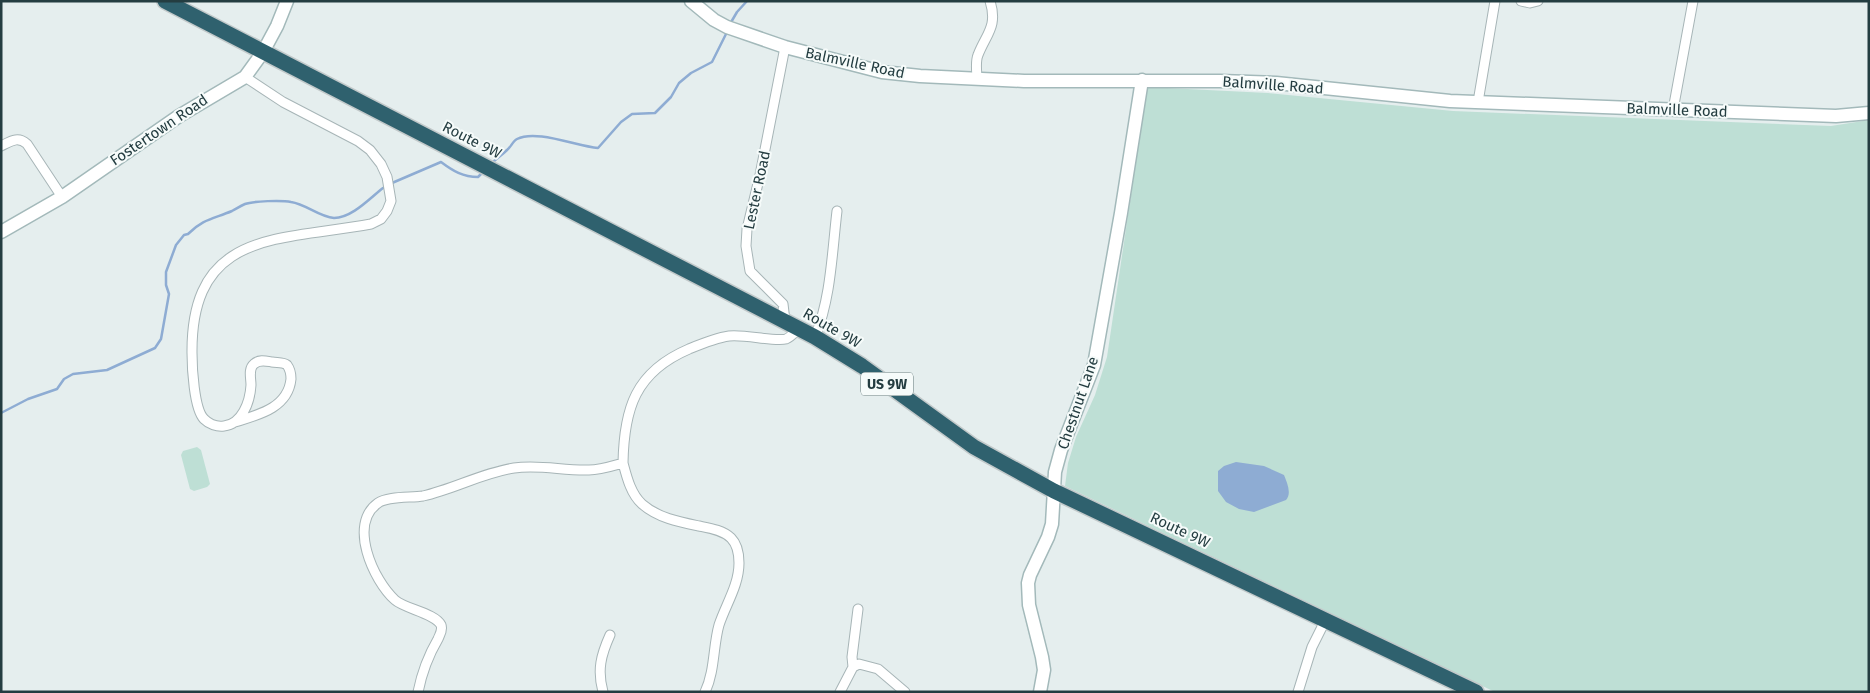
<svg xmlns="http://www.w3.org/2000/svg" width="1870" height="693" viewBox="0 0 1870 693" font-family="'Fira Sans',sans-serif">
<rect width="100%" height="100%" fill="#e5eeee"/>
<path fill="#bedfd5" d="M1147,87L1268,93L1453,111L1831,126L1869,120V692H1495L1065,486L1068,463L1076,437L1095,395L1107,357Z
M197,447L201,450L210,484L207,487L194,491L190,489L181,455L183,451Z"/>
<path fill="#8eacd3" d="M1236,462L1264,466L1284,475C1287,483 1292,493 1286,500L1254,512L1239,509L1226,502L1218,491V471L1224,466Z"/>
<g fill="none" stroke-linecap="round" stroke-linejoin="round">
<path stroke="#8eacd3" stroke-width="2.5" d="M730,24L737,12L747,1
M492,163C497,158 502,155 507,150C511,147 513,141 517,139C536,129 576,146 598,148L621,122L632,114L655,113L671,97L679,83L691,73L712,62L727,32
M392,183L441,162C453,171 463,177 478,177L482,173
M1,413L28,399L57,389L64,379L73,374L107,370L155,348L161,339L169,294L166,285V272L176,245L184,235L188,234C203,219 213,219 232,211C236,209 240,206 245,204C253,201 282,200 291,202C306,204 319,217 334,218C352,218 370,198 383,188"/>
<g stroke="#a7b5b7" stroke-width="11">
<path id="street" d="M1521,1L1530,3L1538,1
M977,79C977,72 975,62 978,55C986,34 998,27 990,1
M1478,102L1495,1
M1673,110L1693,1
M1,146C11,141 18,136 27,144L62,197
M785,321L783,304L750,271L746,246L747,229L760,175L785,47
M815,337C831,298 832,253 837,211
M235,422C258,415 288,408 291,379C291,375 290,369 287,365C283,362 277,363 272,362C266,361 259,359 254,364C248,369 251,378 251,385C250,402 242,424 224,426C217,427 209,424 204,419C194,409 192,367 192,353C191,229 280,241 371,224L381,219L387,211L391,201L387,177L381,164L370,150L358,141L283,102L245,77
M623,463C627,478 631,494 642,504C658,518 679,522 699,526C709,528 723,530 731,538C737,544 739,555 739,563C739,585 726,604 719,625C713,646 715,671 705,692
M853,667L852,657L858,609
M418,692C422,672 428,656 438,639C440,634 443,630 441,625C435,613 405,609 395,600C373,580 348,524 378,503C388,496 411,498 423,496C454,489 482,473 514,468C539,464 564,471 589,470C601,470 612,466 623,463C624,409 635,372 689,349C701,344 715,338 729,336C745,334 774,342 786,339C791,337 794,333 798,329
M603,692C597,670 601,655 610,635
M840,692L853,667L859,664L878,669L905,692
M1298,692L1312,647L1326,619"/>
</g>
<g stroke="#a3b9ba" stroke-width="15">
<path id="secondary" d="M691,1L714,20L727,27L785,47L882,72L920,76L1024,81H1220L1276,83L1450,101L1836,116L1869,113
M1,232L62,197L179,116L245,77L263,52L277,26L287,1
M1040,692L1044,670L1042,657L1029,605L1028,583L1030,575L1048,537L1052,524L1055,472L1061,450L1094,365L1121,213L1142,80"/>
</g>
<g stroke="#c2c9ca" stroke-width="18">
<path id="highway" d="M165,1L815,337L862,366L974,447L1054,491L1476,692"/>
</g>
<use href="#street" stroke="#fff" stroke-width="9"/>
<use href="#secondary" stroke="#fff" stroke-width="12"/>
<use href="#highway" stroke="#2f616e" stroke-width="15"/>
</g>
<g text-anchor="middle" stroke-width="4" stroke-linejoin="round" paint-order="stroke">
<rect fill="#f6fbfa" stroke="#637678" stroke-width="1" x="861" y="372.5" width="52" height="23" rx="4"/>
<g font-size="14" font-weight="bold" fill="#243d41">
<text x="887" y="389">US 9W</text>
</g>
<g font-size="15" fill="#243d41" stroke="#f6fbfa">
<text transform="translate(855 63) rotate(12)" y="5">Balmville Road</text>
<text transform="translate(1273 85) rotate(4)" y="5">Balmville Road</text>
<text transform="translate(1677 110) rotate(2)" y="5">Balmville Road</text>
<text transform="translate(159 130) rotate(-34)" y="5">Fostertown Road</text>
<text transform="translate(472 140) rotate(27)" y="5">Route 9W</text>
<text transform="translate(757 190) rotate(-78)" y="5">Lester Road</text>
<text transform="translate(832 328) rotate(30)" y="5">Route 9W</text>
<text transform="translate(1078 403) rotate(-71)" y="5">Chestnut Lane</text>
<text transform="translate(1180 530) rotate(25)" y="5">Route 9W</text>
</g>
</g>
<rect width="1870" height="693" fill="none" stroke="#243d41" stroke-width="5"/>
</svg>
